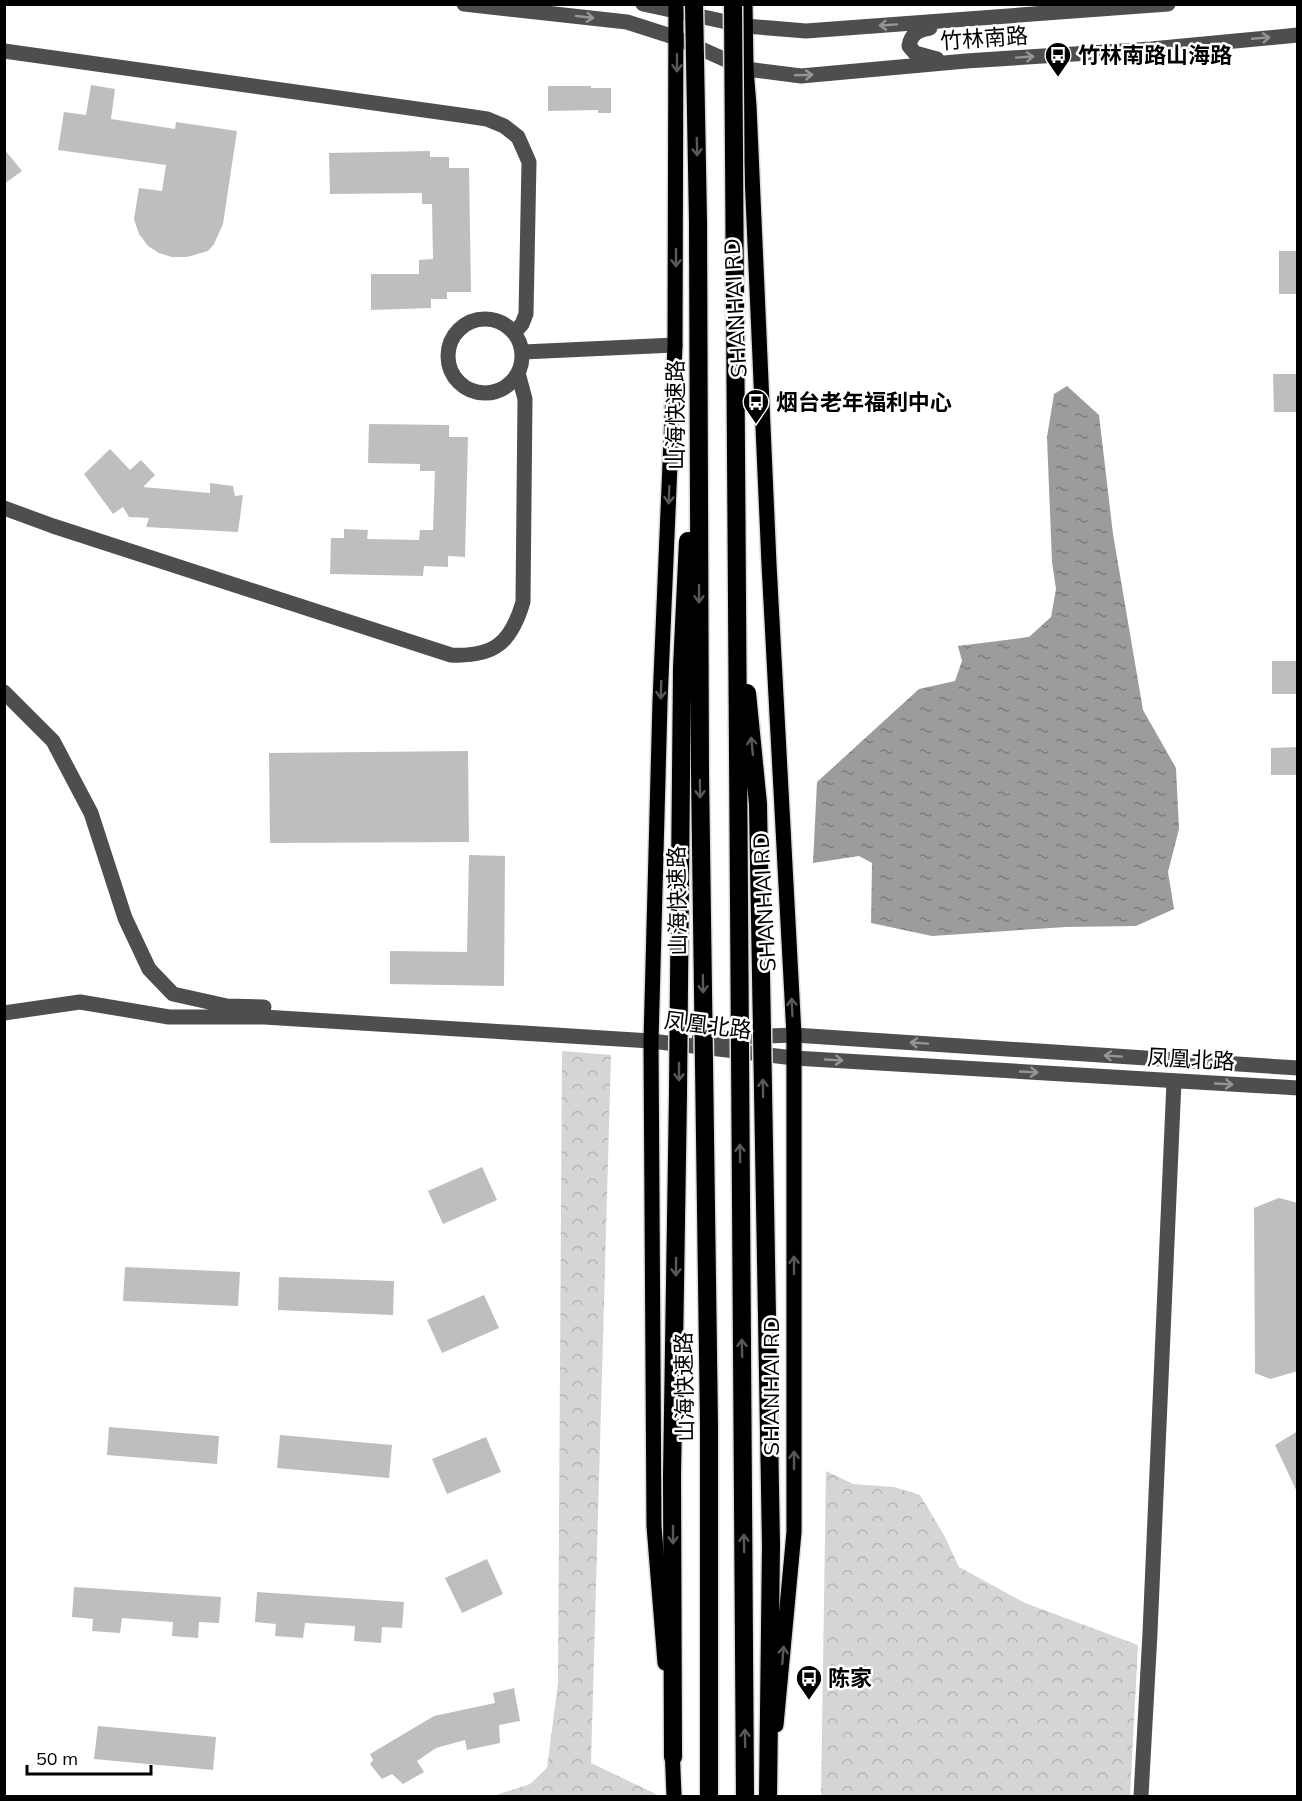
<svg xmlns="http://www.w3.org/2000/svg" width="1302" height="1801" viewBox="0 0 1302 1801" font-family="Mulish,'Noto Sans SC',sans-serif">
<defs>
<pattern id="forest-crowns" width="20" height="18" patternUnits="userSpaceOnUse" patternTransform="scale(1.5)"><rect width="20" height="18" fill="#d5d5d5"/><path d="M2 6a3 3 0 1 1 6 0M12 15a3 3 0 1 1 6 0" fill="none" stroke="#b5b5b5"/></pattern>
<pattern id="water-ripples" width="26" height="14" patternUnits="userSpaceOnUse" patternTransform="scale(1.5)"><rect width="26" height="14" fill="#9c9c9c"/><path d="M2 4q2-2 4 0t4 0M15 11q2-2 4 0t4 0" fill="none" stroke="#7d7d7d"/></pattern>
</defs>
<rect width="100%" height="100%" fill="#fff"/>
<path fill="url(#forest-crowns)" d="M562,1051L611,1055L591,1763L660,1796H493L530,1784L547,1768L558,1683Z
M826,1471L853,1484L894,1487L920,1495L944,1535L959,1567L1025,1603L1138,1645L1130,1796H821Z"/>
<path fill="url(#water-ripples)" d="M1067,386L1099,415L1113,534L1143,710L1176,768L1179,829L1168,872L1174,909L1136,926L1066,927L932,936L871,923L872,863L859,856L813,863L817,782L919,689L955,681L962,661L958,646L1029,637L1051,617L1056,589L1052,562L1047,437L1054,394Z"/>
<path fill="#bebebe" d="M91,85L115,89L111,119L175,129L176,122L237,131L223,224L214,244L208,251L187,257H172L159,253L148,246L139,234L134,219L139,188L162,191L166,165L58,150L64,112L86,115Z
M548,86H591V88H611V113H598V110L548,111Z
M4,149L22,171L4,184Z
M430,151V157H449V168H469L471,292H447V299H431V308L371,310V274H419V260L433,259L432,204H422V193L330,194L329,153Z
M1279,251H1298V294H1279Z
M1273,374H1298V412H1274Z
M369,424L449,425V437H468L465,557L448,556V567L424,566L423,576L330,574L331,538H344V529L368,530L367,539L419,540L420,530H433L435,471H420V464L368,463Z
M110,449L130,470L141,460L155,475L143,487L210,493V483L233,486L235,496L243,495L238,532L146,527L149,518L129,517L123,507L113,514L84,474Z
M1272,661H1298V694H1272Z
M1298,747V775H1271V748Z
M468,751L469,842L270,843L269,753Z
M469,855L505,856L504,986L390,984V951L467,952Z
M482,1167L497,1200L443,1224L428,1191Z
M1279,1198L1298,1203V1371L1270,1379L1255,1373L1254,1208Z
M125,1267L240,1272L238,1306L123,1301Z
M279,1277L394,1281L393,1315L278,1310Z
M484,1295L499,1328L442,1353L427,1320Z
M109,1427L219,1436L217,1464L107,1455Z
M1298,1431V1494L1275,1445Z
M280,1435L392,1445L389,1478L277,1468Z
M486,1437L501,1472L447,1494L432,1459Z
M487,1559L503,1594L462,1613L445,1578Z
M74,1587L221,1597L219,1623L199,1622L198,1638L172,1636L173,1622L122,1618L120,1633L92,1631L93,1619L72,1617Z
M257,1592L404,1602L402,1628L382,1627L381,1643L354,1641L355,1626L305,1623L303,1638L275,1636L276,1624L255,1622Z
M514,1688L520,1721L499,1725L500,1743L467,1750L465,1740L436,1748L417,1761L424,1772L403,1784L392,1774L382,1779L370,1764L373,1760L370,1754L434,1716L495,1703L493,1693Z
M98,1726L216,1737L213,1770L94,1759Z"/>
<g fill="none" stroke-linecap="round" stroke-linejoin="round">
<g stroke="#dbdbdb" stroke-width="18">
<path id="major" d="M745,4L746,69L749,106L769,564L794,1035V1532L776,1725
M665,1663L654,1526L651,1041L660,702L675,345L676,4
M672,1746L674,1796"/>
</g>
<g stroke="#dbdbdb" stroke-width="21">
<path id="highway" d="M672,1476L673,1757
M768,1796L771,1545"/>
</g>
<path stroke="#4e4e4e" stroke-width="15" d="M464,4L627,22L677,38L746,69L801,76L966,61L1151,49L1298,35
M643,4L745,26L806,31L1168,4
M930,28C919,30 911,33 909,46L915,53L937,59
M4,51L467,116L487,119L504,126L518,137L529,162L526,314L522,324L515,332
M448 356a37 37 0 1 1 74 0a37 37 0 1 1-74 0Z
M523,352L675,345
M4,508L53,526L451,655C494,657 511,643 523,602L525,399L518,373
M4,692L53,741L91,813L125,918L149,969L173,994L227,1006L264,1007
M4,1013L80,1002L169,1017H264L651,1041L794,1058L1298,1088
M699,1039L794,1035L1298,1068
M1141,1796L1150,1633L1174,1081"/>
<use href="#major" stroke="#000" stroke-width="15"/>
<use href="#highway" stroke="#000" stroke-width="18"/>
<g stroke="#dbdbdb" stroke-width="21" stroke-linecap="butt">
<path id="highway-bridge" d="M694,4L698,222L700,773L709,1426V1796
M733,4L745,1796
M747,693L758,804L771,1545
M672,1476L678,1093L682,668L688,541"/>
</g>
<use href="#highway-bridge" stroke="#000" stroke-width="18"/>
</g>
<defs><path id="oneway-shaft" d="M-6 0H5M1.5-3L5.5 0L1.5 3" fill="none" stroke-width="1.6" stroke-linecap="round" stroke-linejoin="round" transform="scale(1.5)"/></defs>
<g stroke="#959595">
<use href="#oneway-shaft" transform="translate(585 17) rotate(6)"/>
<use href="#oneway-shaft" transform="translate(888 25) rotate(176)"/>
<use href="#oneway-shaft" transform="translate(1261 38) rotate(-5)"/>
<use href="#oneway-shaft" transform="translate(1025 57) rotate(-4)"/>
<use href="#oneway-shaft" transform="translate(804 75) rotate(-2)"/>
<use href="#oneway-shaft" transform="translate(919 1043) rotate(-176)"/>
<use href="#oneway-shaft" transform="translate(1113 1056) rotate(-176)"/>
<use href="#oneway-shaft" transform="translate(834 1060) rotate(3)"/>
<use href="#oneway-shaft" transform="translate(1029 1072) rotate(3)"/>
<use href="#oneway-shaft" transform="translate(1224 1084) rotate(3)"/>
</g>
<g stroke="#595959">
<use href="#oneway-shaft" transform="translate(677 63) rotate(90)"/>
<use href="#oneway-shaft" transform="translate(697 147) rotate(89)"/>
<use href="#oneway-shaft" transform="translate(676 258) rotate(90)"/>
<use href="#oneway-shaft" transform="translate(669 495) rotate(92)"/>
<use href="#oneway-shaft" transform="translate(699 594) rotate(90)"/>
<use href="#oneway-shaft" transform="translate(661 690) rotate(92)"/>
<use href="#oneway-shaft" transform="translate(752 746) rotate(-96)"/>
<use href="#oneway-shaft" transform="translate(700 789) rotate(89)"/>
<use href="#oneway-shaft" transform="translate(703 984) rotate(89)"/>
<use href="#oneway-shaft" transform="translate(792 1007) rotate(-93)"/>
<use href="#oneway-shaft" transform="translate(679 1072) rotate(90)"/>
<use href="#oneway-shaft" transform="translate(763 1088) rotate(-91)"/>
<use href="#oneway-shaft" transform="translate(740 1153) rotate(-91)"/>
<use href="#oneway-shaft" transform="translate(794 1265) rotate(-90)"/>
<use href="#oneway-shaft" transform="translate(676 1267) rotate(91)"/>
<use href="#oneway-shaft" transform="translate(742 1348) rotate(-91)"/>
<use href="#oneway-shaft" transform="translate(794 1460) rotate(-90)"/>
<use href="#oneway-shaft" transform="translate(673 1535) rotate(90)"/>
<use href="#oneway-shaft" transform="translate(744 1543) rotate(-91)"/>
<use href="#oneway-shaft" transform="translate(783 1655) rotate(-85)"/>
<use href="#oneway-shaft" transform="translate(745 1738) rotate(-91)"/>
</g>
<defs>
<g id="bus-pin" transform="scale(1.35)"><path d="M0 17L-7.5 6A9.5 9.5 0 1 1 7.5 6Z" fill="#000" stroke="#fff"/><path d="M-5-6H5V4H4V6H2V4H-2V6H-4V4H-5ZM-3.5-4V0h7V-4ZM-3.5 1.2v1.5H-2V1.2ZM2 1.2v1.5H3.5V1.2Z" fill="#fff"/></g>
</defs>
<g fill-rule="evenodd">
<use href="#bus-pin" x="1058" y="55"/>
<use href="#bus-pin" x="756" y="402"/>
<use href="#bus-pin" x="809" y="1678"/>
</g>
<g text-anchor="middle" stroke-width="5" stroke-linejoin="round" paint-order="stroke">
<g font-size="22" fill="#000" stroke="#fff">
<text transform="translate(984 38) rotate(-4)" y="8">竹林南路</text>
<text transform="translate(735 308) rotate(-93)" y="8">SHANHAI RD</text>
<text transform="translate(675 415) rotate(-90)" y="8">山海快速路</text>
<text transform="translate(677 901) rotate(-91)" y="8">山海快速路</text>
<text transform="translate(764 902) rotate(-93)" y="8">SHANHAI RD</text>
<text transform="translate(708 1025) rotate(7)" y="8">凤凰北路</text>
<text transform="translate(1191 1059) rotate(3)" y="8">凤凰北路</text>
<text transform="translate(771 1386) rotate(-90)" y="8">SHANHAI RD</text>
<text transform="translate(684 1387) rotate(-91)" y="8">山海快速路</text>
</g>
<g font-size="22" font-weight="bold" fill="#000" stroke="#fff" text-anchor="start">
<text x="1078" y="63">竹林南路山海路</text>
<text x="776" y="410">烟台老年福利中心</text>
<text x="828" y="1686">陈家</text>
</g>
</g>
<rect width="1302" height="1801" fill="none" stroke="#000000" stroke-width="12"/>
<path d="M27 1765v9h124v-9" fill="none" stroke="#000000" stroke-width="3"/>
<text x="36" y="1765" font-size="18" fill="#000000" stroke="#ffffff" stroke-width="4.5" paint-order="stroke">50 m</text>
</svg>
